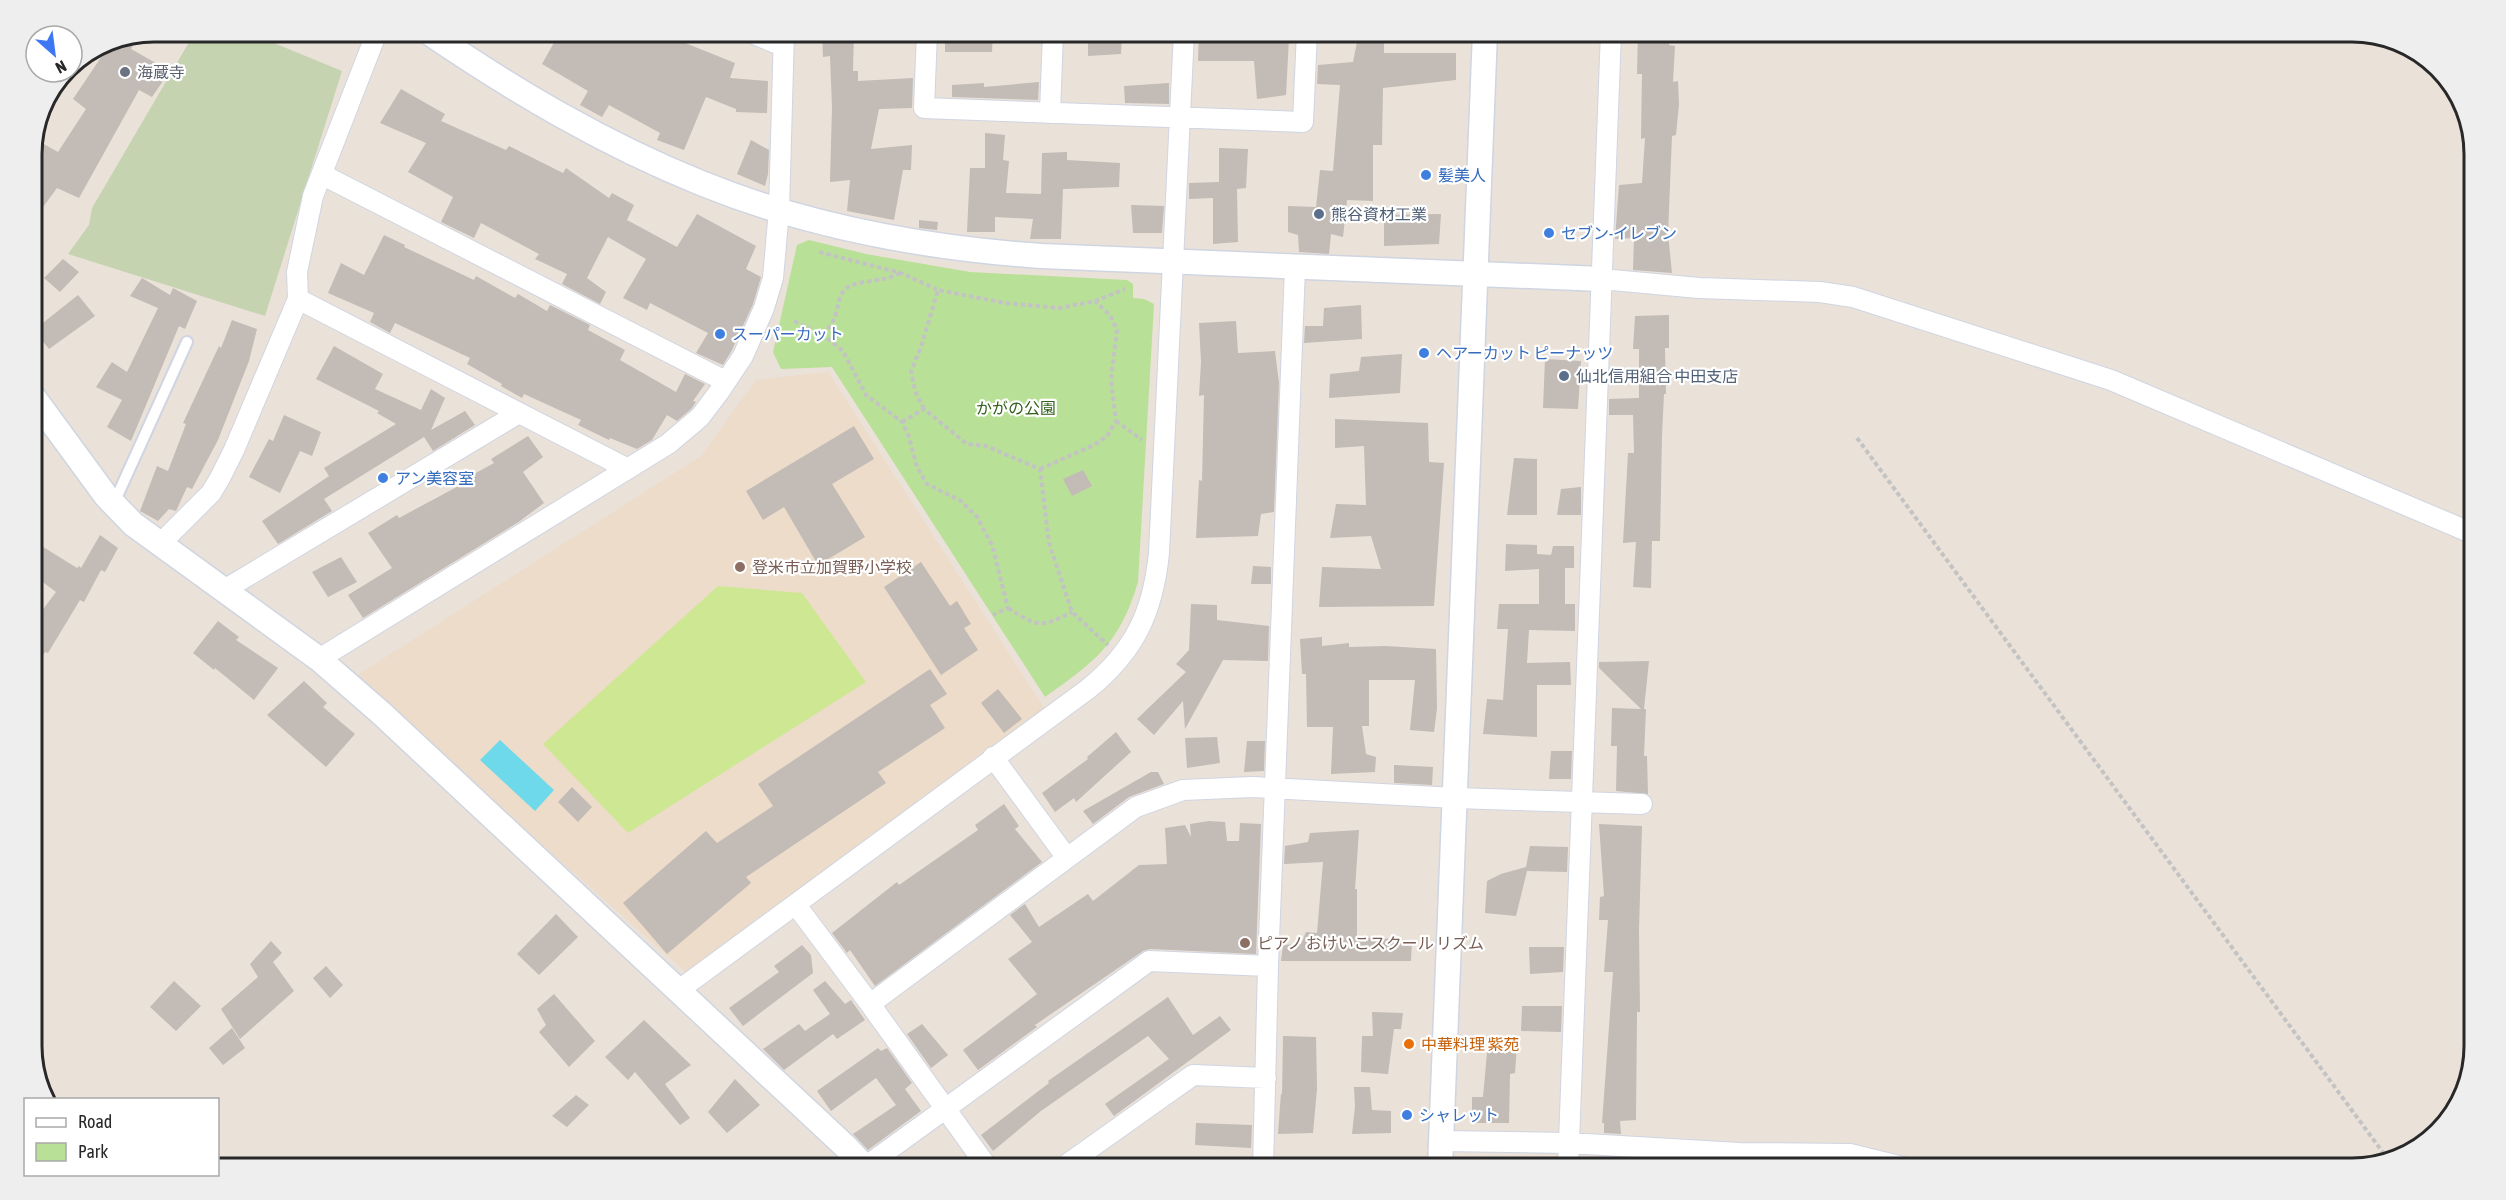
<svg xmlns="http://www.w3.org/2000/svg" width="2506" height="1200" viewBox="0 0 2506 1200" font-family="'Asap Condensed','Noto Sans JP',sans-serif">
<rect width="100%" height="100%" fill="#eae1d9"/>
<path fill="#ecdcc9" d="M828,372L1044,708L686,972L353,678L701,456L756,380Z"/>
<path fill="#b9e097" d="M809,240L866,254L970,272L1127,280L1133,284V298L1144,299L1154,304L1138,582C1120,643 1095,662 1045,697L832,367L781,369L773,352L797,245Z"/>
<path fill="#c6d3b1" d="M195,32H247L342,71L265,316L68,254L89,225L92,208Z"/>
<path fill="#cee793" d="M718,586L802,593L866,682L628,833L543,744Z"/>
<path fill="#6ed9ea" d="M500,740L554,790L535,811L480,760Z"/>
<path fill="#c2bbb6" d="M560,32L569,38L573,32H658L735,63L730,78L768,81L767,113L736,112V109L706,97L684,150L657,140L660,133L609,105L602,117L580,105L588,91L542,64Z
M822,32H854L853,71H858V81L913,78L912,108L879,109L871,149L912,145L911,170H903L894,220L847,211L850,180L830,182L832,107L830,56L823,57Z
M945,32H993L992,52H945Z
M1088,32H1122L1121,54L1088,56Z
M1199,32H1231L1230,36L1289,38L1286,95L1257,99L1254,61H1198Z
M1359,32H1384V53H1456V80L1383,88L1382,145H1373V201L1347,200L1343,237L1331,234L1329,254L1299,252L1298,235L1288,232V206L1316,207L1320,170L1333,171L1340,85L1317,84L1318,65L1353,62Z
M1638,32H1671L1669,45L1675,46L1673,82L1678,81L1679,104L1676,135L1672,136L1668,234L1672,273L1633,270L1634,238L1615,239L1619,185L1642,183L1645,138L1641,139L1642,74H1637Z
M139,34L131,49L170,71L152,97L139,90L79,198L57,188L32,222V157L40,142L58,152L86,109L73,99L104,53L97,48L107,41Z
M1039,82L1038,100L952,97V85L984,83V87Z
M1169,83V104L1125,103L1124,86Z
M401,89L445,114L441,121L506,150L509,146L563,173L566,168L609,198L612,193L634,205L627,220L677,247L697,214L756,246L746,269L761,277L753,304L732,350L723,365L696,353L708,333L650,303L647,310L623,298L646,259L608,237L587,278L606,292L600,304L562,284L567,274L535,259L539,254L481,223L474,238L441,222L453,197L408,172L426,143L380,123Z
M985,133L1005,135L1003,160L1009,161L1006,193L1041,194L1042,153L1067,152V160L1120,163L1119,187L1063,189L1061,239H1030L1033,219L995,217V232H967L970,168H985Z
M751,140L769,150L768,174L765,186L737,174Z
M1219,148L1248,149L1246,188L1237,189L1238,242L1213,244V198L1189,199V183L1219,182Z
M1131,205L1164,206L1162,233H1133Z
M1441,214L1439,244L1384,246V215Z
M919,220L938,222L937,230L919,228Z
M384,235L405,245L404,247L474,280L476,276L515,298L518,294L547,311L550,305L590,325L588,330L625,350L620,360L676,392L685,374L705,384L693,401L696,402L691,409L677,421L667,415L652,440L637,449L610,438L609,440L578,425L581,420L524,394L522,398L501,386L502,384L467,364L470,358L395,323L390,333L370,322L374,313L328,293L341,263L364,275Z
M63,259L79,272L60,292L44,278Z
M142,278L170,295L173,288L197,301L185,329L179,326L131,441L107,427L122,400L96,387L112,362L127,372L158,308L130,296Z
M78,295L95,316L49,349L34,330Z
M1361,305L1362,339L1304,343L1305,326H1323L1324,308Z
M1669,315V348H1665L1666,394H1664L1662,436L1660,541H1652L1651,588L1633,587L1636,542L1623,543L1628,453H1634L1633,415H1609V399L1639,398V349H1633L1635,316Z
M232,320L257,329L249,361L218,440L192,489L187,487L176,511L169,509L158,521L140,511L157,466L168,471L186,424L183,423L219,346L221,348Z
M1236,321L1238,353L1275,351L1279,383L1274,512L1261,514L1258,536L1196,538L1199,480L1202,481L1204,395L1199,396L1201,362L1199,323Z
M334,346L383,374L375,389L421,410L431,389L445,398L431,430L465,411L475,425L433,451L424,437L324,499L332,511L278,544L262,521L329,476L324,468L396,424L377,413L379,411L316,379Z
M1402,354L1400,393L1329,398L1330,374L1359,371L1361,357Z
M1545,359L1581,361L1578,409L1543,408Z
M284,415L321,432L312,456L300,451L280,493L249,477L269,439L273,441Z
M1335,419L1428,423L1429,462L1444,463L1434,606L1319,607L1322,567L1381,569L1371,536L1330,538L1336,504L1366,505L1364,446L1335,448Z
M854,426L874,459L832,484L865,537L818,565L784,507L763,520L746,491Z
M528,436L543,457L523,472L544,503L520,521L363,618L348,595L392,568L368,533L397,515L399,518L466,482L465,479L494,463L491,459Z
M1514,458L1537,459V515H1507Z
M1083,470L1092,486L1072,496L1063,479Z
M1581,487V515H1557L1561,489Z
M100,535L118,548L105,572L101,570L84,602L80,600L48,653L45,652L32,675V624L56,592L32,574V540L77,568L79,566L81,568Z
M1506,544L1537,545V554L1551,555L1553,546H1574V568H1565V604H1575V631L1529,630L1527,663L1570,662L1571,685H1537V737L1483,734L1487,699L1503,700L1508,629H1497L1499,604H1539V569L1505,571Z
M341,557L357,582L328,597L312,572Z
M921,562L950,606L957,601L971,624L964,628L978,650L941,675L884,587Z
M1253,566L1271,567V584H1251Z
M1191,604L1217,605V620L1269,626L1268,661L1223,660L1185,729L1183,701L1154,735L1137,719L1186,672L1176,664L1189,650Z
M218,621L239,637L236,640L278,668L254,700L215,668L214,670L193,653Z
M1322,637V646L1349,643V647L1385,646L1436,649L1437,709L1434,732L1410,730L1415,680H1369V726H1362L1366,754L1376,757L1375,772L1331,774L1333,727H1307L1306,674H1302L1300,639Z
M1649,661L1644,709H1646L1644,756H1647L1648,794L1616,791L1617,746H1611L1612,708L1641,709L1599,668V662Z
M930,669L947,694L930,705L945,728L878,772L886,783L746,877L751,883L667,954L623,903L706,831L717,843L773,806L758,784Z
M304,681L327,703L323,707L355,734L326,767L267,715Z
M998,689L1022,719L1004,733L981,703Z
M1116,732L1131,752L1076,802L1074,798L1055,812L1042,793L1088,759L1087,757Z
M1217,737L1220,763L1187,768L1185,738Z
M1247,741H1265L1264,771L1244,772Z
M1551,751H1572L1571,779H1549Z
M1394,765L1433,767L1432,785L1394,783Z
M1151,772H1158L1164,784L1129,797L1093,824L1083,811Z
M572,787L592,807L578,822L558,802Z
M1004,804L1019,826L1015,829L1042,862L875,986L850,950L847,953L832,933L897,882L899,885L978,830L975,825Z
M1209,821L1225,822L1227,841H1239L1240,823L1261,824L1256,954L1150,949L1143,951L1035,1025L1037,1027L978,1070L963,1050L1037,994L1008,959L1032,942L1010,915L1025,904L1039,927L1088,894L1093,901L1139,865L1167,864L1165,828L1185,825L1191,837L1190,824Z
M1599,824L1642,826L1639,930L1640,1012H1637L1636,1120L1620,1121L1621,1134L1604,1133V1123H1602L1613,972H1604L1608,920H1599L1600,897L1604,896Z
M1359,830L1355,889H1357V937L1412,940L1411,961H1281L1283,945L1301,944L1306,932L1317,933L1323,862L1284,864L1285,846L1308,842L1310,833Z
M1530,846L1568,847L1567,872L1527,871L1516,916L1485,913L1487,881L1501,874L1526,867Z
M556,914L578,937L539,975L517,954Z
M271,941L282,953L273,962L294,991L240,1039L221,1009L258,977L250,964Z
M802,945L811,955L813,973L743,1026L729,1008L779,972L774,966Z
M1529,947H1564L1563,972L1530,974Z
M326,966L343,985L330,998L313,978Z
M174,981L201,1006L176,1031L150,1007Z
M825,981L845,1004L851,1000L865,1020L837,1039L833,1034L784,1070L763,1049L799,1024L805,1031L830,1014L813,990Z
M554,994L595,1041L569,1067L539,1032L546,1025L537,1009Z
M1168,997L1193,1035L1220,1016L1231,1030L1114,1116L1105,1104L1169,1059L1148,1036L1041,1111L993,1151L981,1135L1049,1083L1048,1081Z
M1522,1006H1562L1561,1032L1521,1031Z
M1372,1012L1403,1013L1401,1029H1394L1388,1074L1361,1072L1362,1036H1373Z
M644,1020L691,1065L665,1084L690,1118L680,1125L635,1072L628,1080L605,1057Z
M922,1024L948,1055L931,1068L907,1034Z
M232,1028L245,1048L223,1065L209,1048Z
M1283,1036L1316,1037L1317,1089L1313,1133L1278,1134L1281,1093L1282,1095Z
M1488,1042L1517,1044L1515,1073L1510,1074L1509,1123H1472V1097H1483Z
M878,1048L881,1051L887,1048L912,1083L905,1089L921,1111L868,1150L853,1134L896,1105L876,1078L831,1111L817,1091Z
M735,1079L760,1105L727,1133L708,1112Z
M1354,1087H1370L1372,1110L1391,1111V1133L1352,1134L1355,1106Z
M576,1095L589,1105L567,1127L552,1116Z
M1196,1123L1252,1125L1251,1148L1195,1145Z"/>
<g fill="none" stroke-linecap="round" stroke-linejoin="round">
<g stroke="#cfd5e1" stroke-width="14">
<path id="service" d="M114,503L187,342"/>
</g>
<g stroke="#cfd5e1" stroke-width="22">
<path id="minor" d="M749,32L783,46
M927,32L924,108L1303,122L1307,32
M1050,113L1053,32
M323,175L725,381
M1601,279L1699,288L1820,292L1853,297L2111,380L2474,534
M298,299L628,469
M159,545L211,493L220,478L234,450L298,299L297,272L313,196L377,32
M224,590L519,413
M319,659L668,444L700,417L719,392L743,356L764,308L773,278L779,210L784,32
M993,757L1067,858
M796,905L870,1004L1136,807L1183,790L1252,787L1455,798L1642,804
M679,990L1088,689C1135,651 1153,612 1159,553L1184,32
M870,1004L988,1168
M1442,1141L1569,1143L1739,1153L1850,1154L1907,1168
M865,1167L1149,961L1268,966
M1062,1168L1193,1075L1266,1078
M1263,1168L1268,966L1295,267
M1568,1168L1611,32"/>
</g>
<g stroke="#cfd5e1" stroke-width="27">
<path id="tertiary" d="M428,32C515,91 604,144 701,183C809,227 925,248 1041,256L1601,279
M32,395L106,496L133,524L319,659L381,713L846,1147L866,1168
M1440,1168L1485,32"/>
</g>
<path stroke="#c3c3c3" stroke-width="4" stroke-dasharray="4.5 3" stroke-linecap="butt" d="M819,252L901,273L938,290
M794,321L823,335L843,351L866,395L902,422L909,437L917,467L927,484L961,501L977,517L992,545L1008,608L993,615
M823,335C835,321 835,317 839,301C843,280 867,283 883,279C889,278 895,275 901,273
M924,409L915,391L911,371L921,347L938,290L1005,303L1060,308L1095,301L1125,289
M1116,421L1142,440
M902,422L924,409L967,444L986,446L1040,469L1049,543L1072,612L1108,645
M1857,438L2387,1158
M1040,469L1094,445L1107,436L1116,421L1111,380L1117,330L1110,315L1095,301
M1008,608C1038,627 1040,628 1072,612
M820,1168L829,1160"/>
<use href="#service" stroke="#fff" stroke-width="10"/>
<use href="#minor" stroke="#fff" stroke-width="20"/>
<use href="#tertiary" stroke="#fff" stroke-width="24"/>
</g>
<circle fill="#6b7280" stroke="#fff" stroke-width="2" cx="125" cy="72" r="6"/>
<g fill="#3f7fe0" stroke="#fff" stroke-width="2">
<circle cx="1426" cy="175" r="6"/>
<circle cx="1549" cy="233" r="6"/>
<circle cx="720" cy="334" r="6"/>
<circle cx="1424" cy="353" r="6"/>
<circle cx="383" cy="478" r="6"/>
<circle cx="1407" cy="1115" r="6"/>
</g>
<g fill="#5c6f8a" stroke="#fff" stroke-width="2">
<circle cx="1319" cy="214" r="6"/>
<circle cx="1564" cy="376" r="6"/>
</g>
<g fill="#8d6e63" stroke="#fff" stroke-width="2">
<circle cx="740" cy="567" r="6"/>
<circle cx="1245" cy="943" r="6"/>
</g>
<circle fill="#e8710a" stroke="#fff" stroke-width="2" cx="1409" cy="1044" r="6"/>
<g text-anchor="middle" stroke-width="4.5" stroke-linejoin="round" paint-order="stroke">
<g font-size="16" fill="#5b616d" stroke="#fff" text-anchor="start">
<text x="137" y="78">海蔵寺</text>
</g>
<g font-size="16" fill="#366cbe" stroke="#fff" text-anchor="start">
<text x="1438" y="181">髪美人</text>
<text x="1561" y="239">セブン-イレブン</text>
<text x="732" y="340">スーパーカット</text>
<text x="1436" y="359">ヘアーカット ピーナッツ</text>
<text x="395" y="484">アン美容室</text>
<text x="1419" y="1121">シャレット</text>
</g>
<g font-size="16" fill="#4e5e75" stroke="#fff" text-anchor="start">
<text x="1331" y="220">熊谷資材工業</text>
<text x="1576" y="382">仙北信用組合 中田支店</text>
</g>
<g font-size="16" fill="#33611b" stroke="#fff">
<text x="1016" y="414">かがの公園</text>
</g>
<g font-size="16" fill="#785e54" stroke="#fff" text-anchor="start">
<text x="752" y="573">登米市立加賀野小学校</text>
<text x="1257" y="949">ピアノ おけいこスクール リズム</text>
</g>
<g font-size="16" fill="#c56008" stroke="#fff" text-anchor="start">
<text x="1421" y="1050">中華料理 紫苑</text>
</g>
</g>
<path d="M0 0H2506V1200H0ZM154 42H2352A112 112 0 0 1 2464 154V1046A112 112 0 0 1 2352 1158H154A112 112 0 0 1 42 1046V154A112 112 0 0 1 154 42Z" fill="#eee" fill-rule="evenodd"/>
<path fill="none" stroke="#282828" stroke-width="3" d="M154 42H2352A112 112 0 0 1 2464 154V1046A112 112 0 0 1 2352 1158H154A112 112 0 0 1 42 1046V154A112 112 0 0 1 154 42Z"/>
<rect x="24" y="1098" width="195" height="78" fill="#ffffff" stroke="#a9a9a9" stroke-width="1.5"/>
<rect x="36" y="1118" width="30" height="9" fill="#ffffff" stroke="#a9a9a9" stroke-width="1.5"/>
<text x="78" y="1128" font-size="18" fill="#282828">Road</text>
<rect x="36" y="1143" width="30" height="18" fill="#b9e097" stroke="#a9a9a9" stroke-width="1.5"/>
<text x="78" y="1158" font-size="18" fill="#282828">Park</text>
<g transform="translate(54 54) rotate(152)"><circle r="28" fill="#ffffff" stroke="#a9a9a9" stroke-width="1.5"/>
<path d="M0-4.5L10 22L0 15L-10 22Z" fill="#3d77f4"/>
<text y="-9" font-size="16" font-weight="bold" text-anchor="middle" fill="#282828">N</text>
</g>
</svg>
